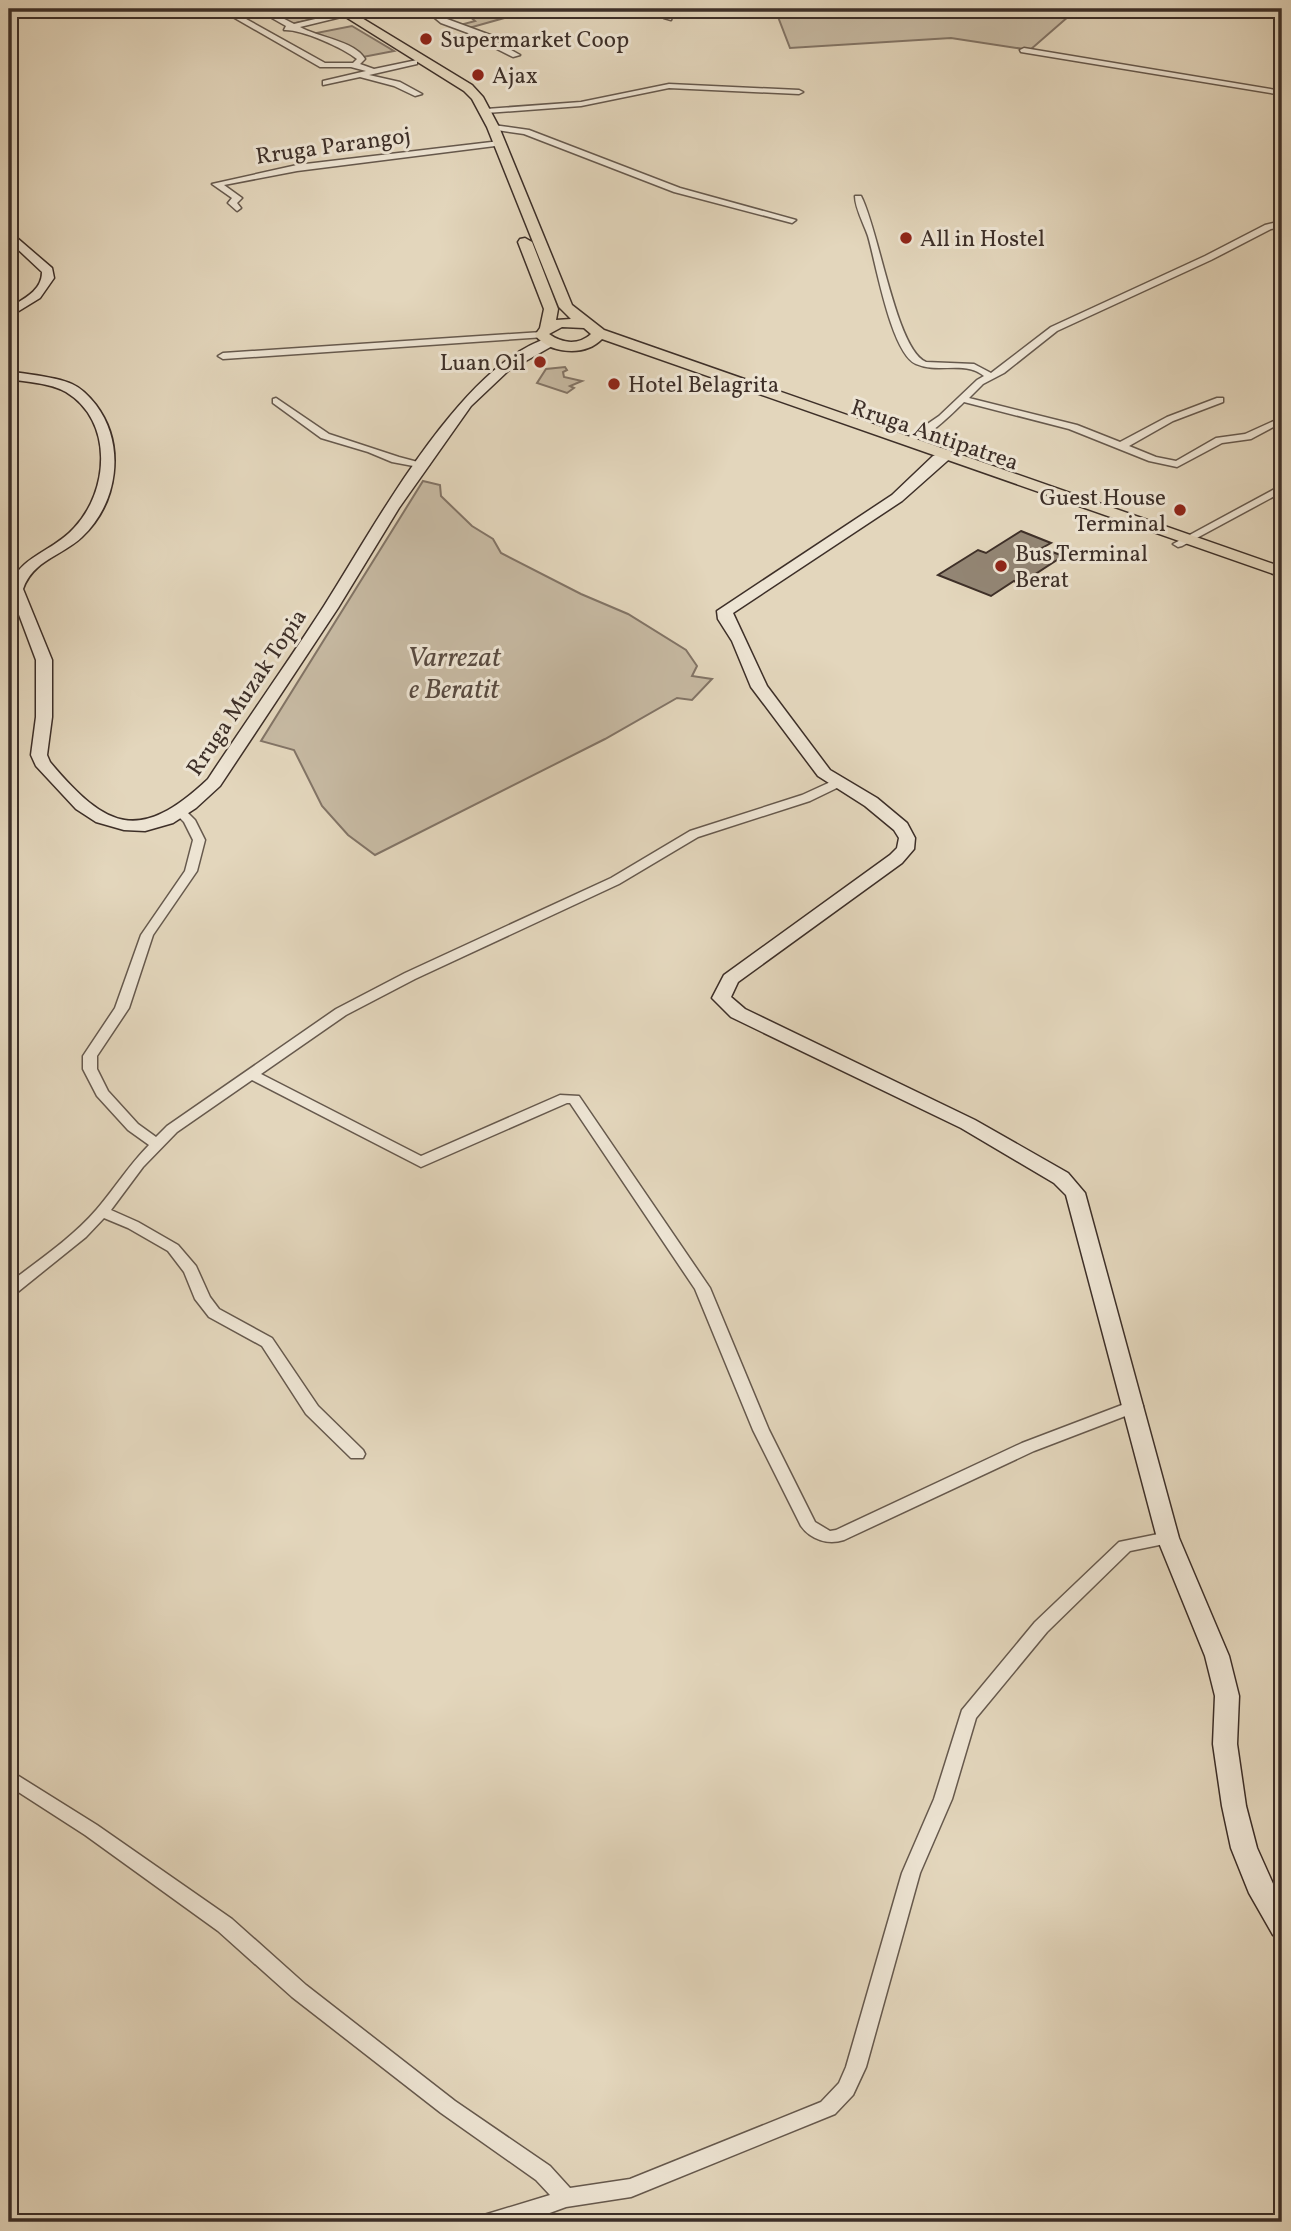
<svg xmlns="http://www.w3.org/2000/svg" width="1291" height="2231" viewBox="0 0 1291 2231" font-family="Vollkorn,serif">
<rect width="100%" height="100%" fill="#e3d6bc"/>
<filter id="stains"><feTurbulence type="fractalNoise" baseFrequency=".00286" numOctaves="4"/><feColorMatrix values="0 0 0 0 .2 0 0 0 0 .09 0 0 0 0 .02 0 0 0 .5 -.17"/></filter>
<radialGradient id="worn" r=".72"><stop offset=".6" stop-color="#630" stop-opacity="0"/><stop offset="1" stop-color="#630" stop-opacity=".3"/></radialGradient>
<path fill="#c7baa3" stroke="#827466" stroke-width="2" d="M263,9H320L331,15L291,24Z
M461,9H536L469,28L460,25L475,21Z
M775,9H1103L1127,15L1069,16L1030,50L951,38L790,48Z
M352,26L394,51L363,57L311,34Z
M565,367L567,370L563,372L564,377L582,381L570,386L574,388L567,393L537,383L546,369Z
M423,481L440,485L441,496L472,526L493,539L501,553L581,594L628,614L686,650L697,666L692,676L712,679L692,700L677,698L605,739L375,855L348,835L322,806L294,750L261,741Z"/>
<path fill="#938675" stroke="#3d2f28" stroke-width="2" d="M1021,531L1051,543L1042,548L1063,556L1020,584L1014,581L991,596L938,575L978,550L986,553Z"/>
<g fill="none" stroke-linecap="round" stroke-linejoin="round">
<g stroke="#66594d" stroke-width="3">
<path id="street" d="M219,9H228L325,63H353L357,59C344,48 301,29 284,30L286,26L256,9H265L294,24L341,13V17L300,27C317,37 355,41 365,59L360,64L374,69L417,60V64L369,75L400,82L422,94L415,96L394,86L360,77L323,85V81L366,71L351,67H320Z
M424,9H432L447,19L493,36L497,42L520,55L513,57L491,46L487,40L441,23Z
M666,9H674L671,20L664,18Z
M1024,48L1282,91V95L1021,52L1020,50Z
M669,84L799,90L803,92L799,94L669,88L581,106L486,113L482,111L486,109L581,102Z
M493,125L529,130L680,188L796,220L792,223L674,192L524,134L490,129L489,127Z
M500,141L504,143L503,145L297,171L224,185L242,198L237,203L241,208L237,211L228,203L232,198L212,184L297,165Z
M855,196H861C879,230 896,350 926,362L974,364L991,373L1051,327L1205,256L1265,225L1282,221V227L1271,229L1211,260L1057,331L1004,373L983,384L969,398L1077,425L1120,442L1167,417L1217,398H1223V402L1173,421L1129,446L1156,457L1176,461L1216,438L1245,434L1276,420L1281,423L1251,439L1222,443L1177,467L1149,461L1069,429L964,402C952,414 923,443 907,442V438L939,416L977,380L984,376C965,360 938,374 916,364C891,353 876,263 868,236C864,224 855,208 855,196Z
M542,332L547,335L545,337L223,359L218,356L223,353Z
M276,398L329,434L399,457L429,465L424,468L392,462L368,452L321,438L273,403V399Z
M1282,485V492L1182,546L1178,547L1173,544Z
M837,779L843,783L841,786L810,801L698,837L619,884L415,979L346,1015L261,1074L421,1156L560,1095L579,1096L710,1288L769,1430L815,1522L830,1531L836,1530L1022,1443L1135,1400L1141,1402L1143,1406L1141,1410L1034,1451L844,1540C828,1545 811,1540 801,1526L753,1430L695,1289L570,1103H567L421,1167L252,1080L177,1132L143,1167L111,1210L138,1222L178,1245L196,1266L210,1297L219,1309L272,1338L318,1406L363,1450L365,1454L363,1458H351L306,1414L262,1346L209,1317L195,1299L184,1272L168,1251L128,1228L104,1218L86,1237L14,1295L9,1296V1283C39,1260 72,1238 97,1209C115,1188 129,1165 149,1145L128,1130L97,1096L83,1069V1056L115,1008L141,935L185,871L193,840L184,822L174,812L176,809H184L195,820L205,840L197,871L153,935L129,1008L97,1056V1069L108,1091L138,1124L156,1137L167,1126L336,1009L405,973L611,878L690,831L802,795Z
M1168,1532L1174,1534L1176,1538L1174,1542L1130,1551L1047,1632L976,1718L952,1799L920,1873L866,2067L853,2095L835,2114L631,2197L566,2207L525,2222H481L484,2215L550,2195L536,2180L441,2113L292,1997L218,1931L85,1835L9,1786V1770L97,1825L232,1919L306,1985L455,2101L550,2166L570,2188L630,2179L821,2102L839,2083L846,2067L902,1873L934,1799L962,1710L1035,1622L1119,1542Z"/>
</g>
<g stroke="#3d2f28" stroke-width="3">
<path id="secondary" d="M9,231L52,268L54,278L40,298L9,317V308C23,299 42,291 42,272L9,241Z
M549,338L555,342L554,345L508,371L471,406L399,508L338,608L220,786L196,808L173,823L145,831L124,830L96,822L76,809L36,766L31,755L36,717V660L9,588C20,555 53,552 74,528C109,491 114,421 66,392C51,383 26,382 9,379V371C28,375 54,376 72,384C81,388 90,397 96,405C126,445 118,503 82,537C62,556 33,560 23,589L52,660V717L47,755L50,762C107,830 140,843 208,779C246,721 286,665 324,606C372,531 461,363 549,338Z
M948,450L955,454L902,501L733,613L767,686L830,770L877,798L907,823L915,838L914,849L902,863L738,982L731,997L745,1009L975,1120L1068,1173L1085,1193L1179,1538L1229,1656L1239,1696L1237,1744L1246,1806L1257,1848L1282,1904V1938L1273,1935L1249,1893L1231,1848L1222,1806L1213,1744L1215,1696L1205,1656L1157,1538L1066,1195L1054,1183L961,1128L731,1017L712,998L724,975L890,855L897,848L899,838L894,830L865,806L818,776L751,687L732,641L718,619L717,611L892,495L933,456Z"/>
</g>
<g stroke="#3d2f28" stroke-width="3">
<path id="primary" d="M333,9H347L472,85L483,97L499,127L572,305L604,330L1282,567V577L602,339C585,357 550,354 535,335L540,328L544,309L518,242L520,239L525,238L532,242L558,309L556,320L571,319L559,307L487,127L472,99L464,91ZM562,327L584,328L591,334C579,345 563,344 549,334Z"/>
</g>
<use href="#street" fill="#ede4d3" fill-rule="evenodd"/>
<use href="#secondary" fill="#ede4d3" fill-rule="evenodd"/>
<use href="#primary" fill="#e3d6bc" fill-rule="evenodd"/>
</g>
<g fill="#8f2418" stroke="#ede4d3" stroke-width="2.5">
<circle cx="426" cy="39" r="7"/>
<circle cx="478" cy="75" r="7"/>
<circle cx="906" cy="238" r="7"/>
<circle cx="540" cy="362" r="7"/>
<circle cx="614" cy="384" r="7"/>
<circle cx="1180" cy="510" r="7"/>
<circle cx="1001" cy="566" r="7"/>
</g>
<g text-anchor="middle" stroke-width="6" stroke-linejoin="round" paint-order="stroke">
<g font-size="23" fill="#3d2f28" stroke="#ede4d3" text-anchor="start">
<text x="440" y="47">Supermarket Coop</text>
<text x="492" y="83">Ajax</text>
<text x="920" y="246">All in Hostel</text>
<text x="526" y="370" text-anchor="end">Luan Oil</text>
<text x="628" y="392">Hotel Belagrita</text>
<text x="1166" y="505" text-anchor="end">Guest House<tspan x="1166" dy="26">Terminal</tspan></text>
<text x="1015" y="561">Bus Terminal<tspan x="1015" dy="26">Berat</tspan></text>
</g>
<g font-size="23" fill="#3d2f28" stroke="#ede4d3">
<text transform="translate(333 145) rotate(-8)" y="8">Rruga Parangoj</text>
<text transform="translate(935 434) rotate(19)" y="8">Rruga Antipatrea</text>
<text transform="translate(246 692) rotate(-56)" y="8">Rruga Muzak Topia</text>
</g>
<g font-size="28" font-style="italic" fill="#594b41" stroke="#ede4d3">
<text x="454" y="666">Varrezat<tspan x="454" dy="32">e Beratit</tspan></text>
</g>
</g>
<rect width="1291" height="2231" fill="none" stroke="#e3d6bc" stroke-width="35"/>
<rect x="10" y="10" width="1270" height="2210" fill="none" stroke="#3d2f28" stroke-width="3.5"/>
<rect x="18" y="18" width="1256" height="2196" fill="none" stroke="#3d2f28" stroke-width="2"/>
<rect width="100%" height="100%" filter="url(#stains)"/>
<rect width="100%" height="100%" fill="url(#worn)"/>
</svg>
